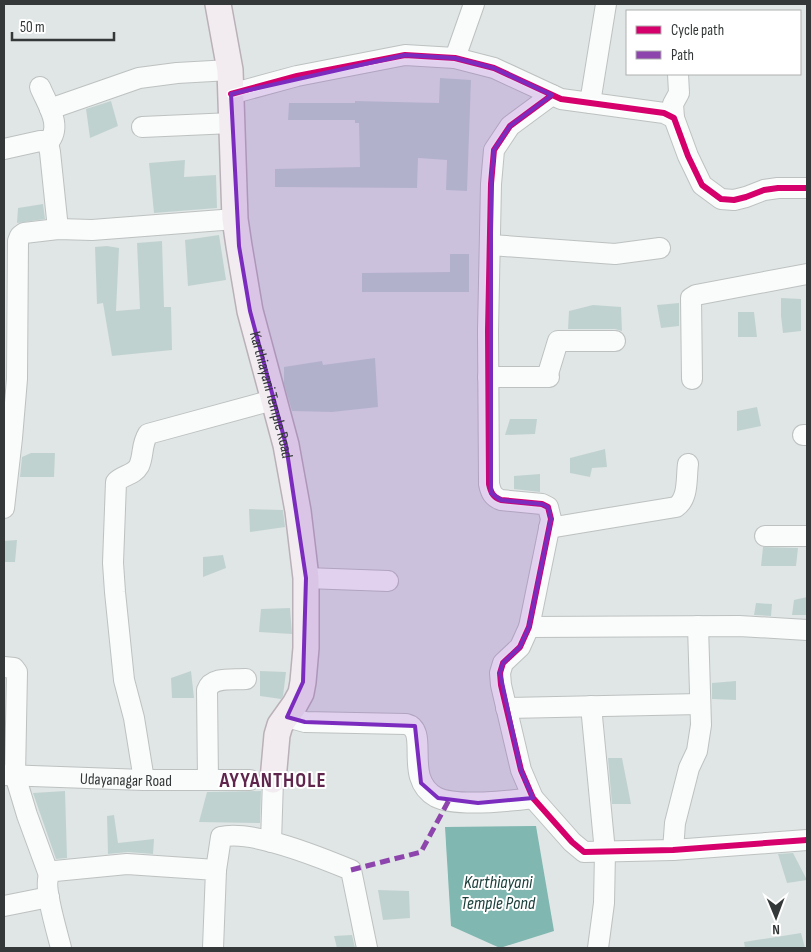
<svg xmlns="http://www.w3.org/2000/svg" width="811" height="952" viewBox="0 0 811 952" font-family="'Sofia Sans Condensed',sans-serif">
<rect width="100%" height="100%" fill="#e0e6e5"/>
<path fill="#80b7b0" d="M536,826L554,931L500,948L451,926L445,827Z"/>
<path fill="#c0d2d0" d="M440,78L471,80L467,191L446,190L447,160L418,158L417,188L275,187V169L360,167L359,123H355V120H288L289,103H355V101L439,103Z
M111,101L118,126L90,138L86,109Z
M185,160L184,177L216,175L217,208L154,213L149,163Z
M43,204L45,219L17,223L18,208Z
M219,235L226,280L188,286L185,240Z
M162,241L164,307H171L172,350L112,356L103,303L97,304L95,247L107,246L119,248L116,311L140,309L137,243Z
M450,254H469V292H362V273L450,272Z
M781,298L801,299V331L783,333L781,316Z
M679,303V326L661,328L657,305Z
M593,305L621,307L622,331L615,329H568L569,311Z
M738,312H754L757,337H738Z
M375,358L378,407L332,412L292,411L284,384V367L322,361L323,365Z
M757,407L761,426L737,431V411Z
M510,419H537L535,434L505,435Z
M605,449L607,467L592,468L590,477L570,473V458Z
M31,453H55L54,477H20L22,457Z
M540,474V492L514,489V476Z
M249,509L283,510L285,527L250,532Z
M17,540L15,562H4V541Z
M763,547L798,548L796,566H761Z
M223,555L226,568L203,577V557Z
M807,597V615H792L794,600Z
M756,603L772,604L771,616L754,615Z
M290,608L292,634L259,632L261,609Z
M191,671L194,698H172L171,678Z
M260,671L286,672L283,696L281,699L260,696Z
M736,681V700L712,699V683Z
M608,758H622L631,804H612Z
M65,791L67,858L56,859L33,793Z
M261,791L260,823L199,822L207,792Z
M114,815L118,843L154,839L153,854L128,852L108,854L107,816Z
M793,853L807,880L787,883L778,854Z
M378,890L409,891L410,918L383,920Z
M801,933L805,948H745L744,942Z
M352,935L355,948H337L334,936Z"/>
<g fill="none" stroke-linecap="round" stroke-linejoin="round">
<g stroke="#bdc2c1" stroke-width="22">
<g id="minor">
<path d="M455,58L474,4"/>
<path d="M40,87C48,106 63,126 48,143"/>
<path d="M231,94L297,76L405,55L438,57L455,58L494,68L561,99L664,113L674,118L688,156L702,185L721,199L734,200L746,197L764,190L778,188H807"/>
<path d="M552,95L510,126L494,150L491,184L488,331L489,484C491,493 493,497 501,500L542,504L548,507L551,519L529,627L520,647L503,663L500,673L501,685L521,770L533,798L572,842L584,852L673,850L807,840"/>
<path d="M590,103L606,4"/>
<path d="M50,109L139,78L177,73L230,70"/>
<path d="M674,118L673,104L679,93L678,74"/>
<path d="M142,127L232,123"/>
<path d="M4,149L40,141H44L48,143L50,152L58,229"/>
<path d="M491,245L615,254L660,248"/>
<path d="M488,377H549"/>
<path d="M547,377L558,341H615"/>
<path d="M692,379L691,298L696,295L807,274"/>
<path d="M803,435H807"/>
<path d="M4,508L12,438L17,379L18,241L20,236L24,233L58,229L92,230L235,219"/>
<path d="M549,528L676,507C689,498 686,478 688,464"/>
<path d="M765,536H807"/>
<path d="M306,578L388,581"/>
<path d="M529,627L739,626L807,630"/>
<path d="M4,667L14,668L17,672L15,775L27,815L49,875"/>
<path d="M591,706L605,852L604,903L598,948"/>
<path d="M506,708L700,704"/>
<path d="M287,717L305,722L406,724C431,730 402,778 436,797C455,807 510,801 533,798"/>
<path id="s1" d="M4,775L144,780H250"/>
<path d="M144,780L134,718L124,680L115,592L113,563L116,482C123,475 134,475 139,466C144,455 141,445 148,434L273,400"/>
<path d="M208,780L207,690C212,676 233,680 246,679"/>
<path d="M271,842L273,780"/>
<path d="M673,850L675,823L689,768L697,751L701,725L698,626"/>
<path d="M216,870L221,837C251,829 322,858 351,870L367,948"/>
<path d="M4,906L49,897"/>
<path d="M61,948C58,935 43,887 49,876C50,874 52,873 55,871L127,864L216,870L213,948"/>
</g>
</g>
<g stroke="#bab1b8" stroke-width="28">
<g id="major">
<path id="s2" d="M218,4L230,70L235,219L239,246L250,311L286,445L298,511L306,578V648L303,682L301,693L295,704L280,725L277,735L273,780"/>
</g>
</g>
<use href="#minor" stroke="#fafbfb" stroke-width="20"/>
<use href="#major" stroke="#f2ebf0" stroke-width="25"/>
<path stroke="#8e44ad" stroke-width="5" stroke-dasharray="10 5" stroke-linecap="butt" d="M351,870L421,852L449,800"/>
<g stroke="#fff" stroke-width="9">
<path id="cycleway" d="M231,94L297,76L405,55L438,57L455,58L494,68L561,99L664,113L674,118L688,156L702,185L721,199L734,200L746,197L764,190L778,188H807
M552,95L510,126L494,150L491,184L488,331L489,484C491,493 493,497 501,500L542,504L548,507L551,519L529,627L520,647L503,663L500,673L501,685L521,770L533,798L572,842L584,852L673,850L807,840"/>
</g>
<use href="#cycleway" stroke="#d6006c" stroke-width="6"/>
</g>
<path fill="#7b2cbf" fill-opacity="0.2" stroke="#7b2cbf" stroke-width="4" stroke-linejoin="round" d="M405,55L455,58L494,68L552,95L510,126L494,150L491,184V493L501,500L542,504L548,507L551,519L529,627L520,647L503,663L500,673L521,770L533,798L478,803L438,798L421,783L415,726L305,722L287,717L303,682L306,578L286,445L250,311L239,246L231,94Z"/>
<g text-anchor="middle" stroke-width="4" stroke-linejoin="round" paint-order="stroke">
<g font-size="16" fill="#343838" stroke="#fff">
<text dy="6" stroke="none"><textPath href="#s2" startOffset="396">Karthiayani Temple Road</textPath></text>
<text dy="6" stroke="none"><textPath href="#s1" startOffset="122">Udayanagar Road</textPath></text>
</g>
<g font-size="18" font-style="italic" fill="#1c403c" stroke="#fff">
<text x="498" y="888">Karthiayani<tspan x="498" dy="21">Temple Pond</tspan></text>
</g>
<g font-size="21" font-weight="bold" letter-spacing="1" fill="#5f254d" stroke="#fff">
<text x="273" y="787">AYYANTHOLE</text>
</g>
</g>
<rect width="811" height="952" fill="none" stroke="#343838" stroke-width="10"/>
<rect x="626" y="10" width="175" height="65" fill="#ffffff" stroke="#aeafaf"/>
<rect x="636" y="26" width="25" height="8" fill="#d6006c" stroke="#aeafaf"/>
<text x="671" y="35" font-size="15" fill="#343838">Cycle path</text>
<rect x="636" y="51" width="25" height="8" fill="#8e44ad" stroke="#aeafaf"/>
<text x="671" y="60" font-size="15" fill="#343838">Path</text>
<g transform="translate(776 917) rotate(179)" stroke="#ffffff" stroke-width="4" paint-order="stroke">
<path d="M0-4L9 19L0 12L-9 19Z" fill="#343838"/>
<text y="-8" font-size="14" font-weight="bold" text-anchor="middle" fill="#343838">N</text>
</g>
<path d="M12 32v8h102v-8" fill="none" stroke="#343838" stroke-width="2.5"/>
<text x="20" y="32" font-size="15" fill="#343838" stroke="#ffffff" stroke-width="4" paint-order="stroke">50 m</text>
</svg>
